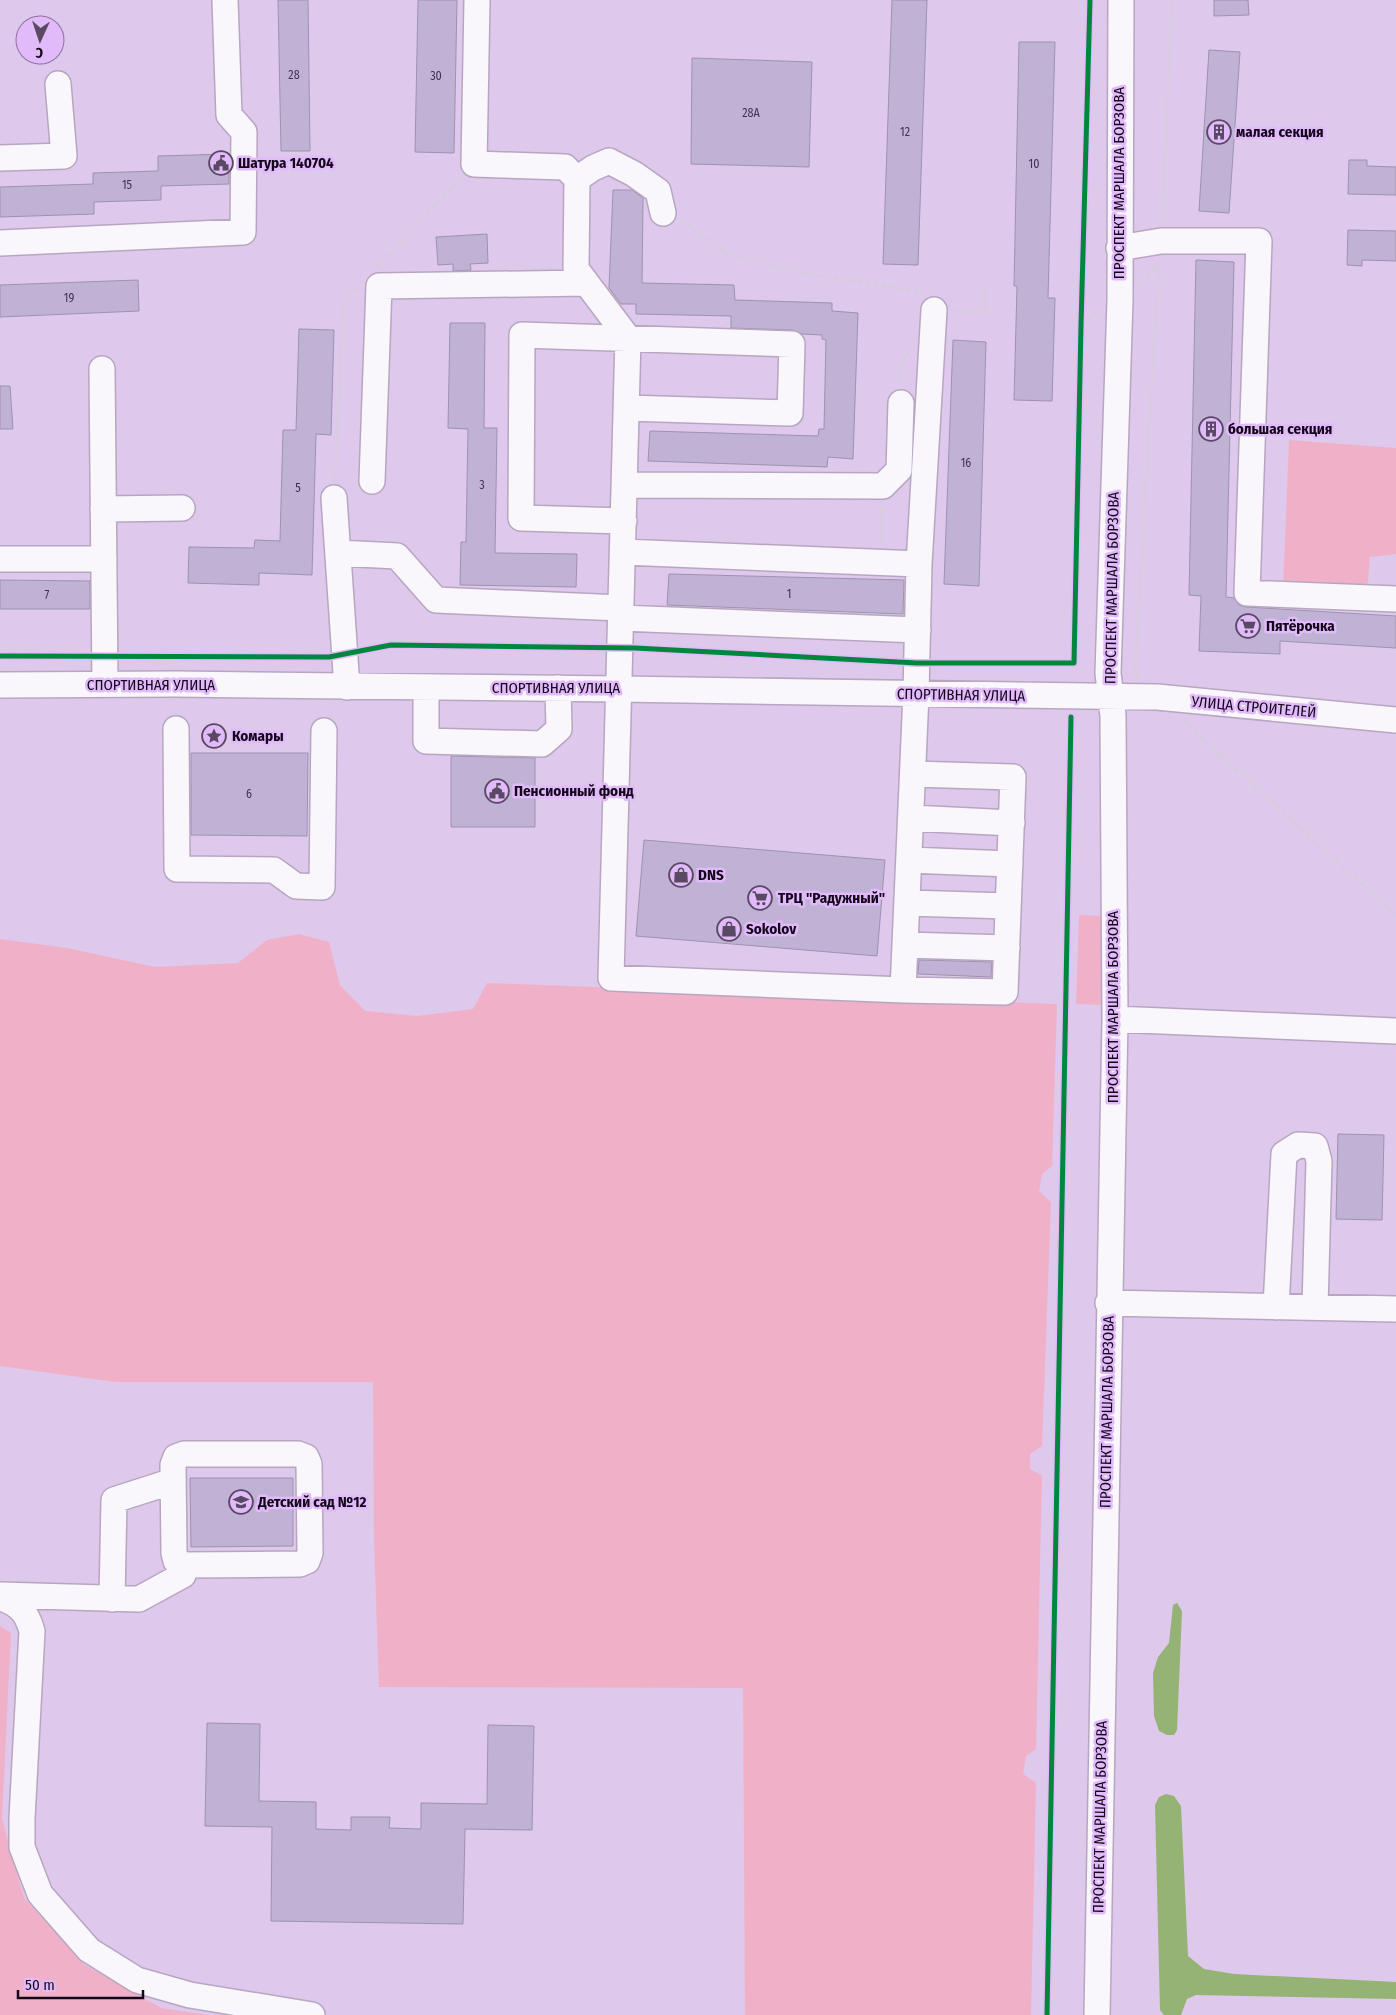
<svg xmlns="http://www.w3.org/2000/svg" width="1396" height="2015" viewBox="0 0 1396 2015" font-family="'Fira Sans Condensed',sans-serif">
<rect width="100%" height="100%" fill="#dec8eb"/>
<path fill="#f0b1c8" d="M1289,440L1396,448V554L1370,557L1367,593L1283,589Z
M1079,915L1107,916L1104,1005L1076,1004Z
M299,934L329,942L340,985L365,1011L417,1016L473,1009L487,983L1057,1004L1052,1166L1042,1174L1039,1191L1051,1202L1042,1446L1030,1454V1469L1042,1476L1036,1749L1026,1756L1023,1774L1036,1783L1031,2015H745L743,1688L379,1687L374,1541L373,1382H115L0,1366V939L67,948L155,967L238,963L267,940Z
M0,1626L11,1633L2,1819L24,1898L85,1965L161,2008L208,2015H0Z"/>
<path fill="#94b375" d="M1177,1603L1182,1611L1177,1730L1174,1735H1167L1159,1731L1154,1716L1153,1673L1158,1657L1169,1643L1173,1605Z
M1166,1794L1174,1796L1181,1806L1188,1956L1204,1969L1234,1974L1396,1982V1999L1196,1995L1187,1999L1181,2015H1164L1160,2010L1155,1805L1159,1797Z"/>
<path fill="#c0b2d5" stroke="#9e92ad" d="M278,0H308L310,151H281Z
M418,0H457L454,153L415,152Z
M892,0H927L918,265L883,264Z
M1214,0H1248L1249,15L1214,16Z
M1019,42H1055L1048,298H1055L1052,401L1014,400L1017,286H1014Z
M1209,50L1240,52L1229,213L1199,211Z
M692,58L812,62L809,167L691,164Z
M229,154V184L161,186V200L94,202V214L0,217V187L93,184V173L158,171V156Z
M1349,160H1367V166L1396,167V195L1348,194Z
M613,190H632L643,198L642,283L734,285L735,300L832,303V311L858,313L853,459L828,457L827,467L648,461L650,431L818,436L819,429H824L826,340L822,339V335L802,334L792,330L731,328V316L636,314V304H621L609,288Z
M1348,230L1396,231V261L1362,260V266L1347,265Z
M487,234L488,263L470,264L471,270L453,271V264L438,265L436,237Z
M1196,260L1234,262L1226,597L1234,598L1239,605L1246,607L1396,616V648L1280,641V654L1199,651L1201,596L1189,595Z
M138,280L139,311L0,317V285Z
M450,323H485L484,428H497L495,553L577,554L576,587L460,585L461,542H466L468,429L448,428Z
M299,329L334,330L331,435L316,434L312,575L259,573V585L188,583L189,547L254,548L255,540L280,541L283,430H296Z
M953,340L986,342L979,586L944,584Z
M0,386H10L13,429H0Z
M669,574L904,580L903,614L667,605Z
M0,580L90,581V609H0Z
M191,753H308L307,836L191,835Z
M451,756L535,758V827H451Z
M644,840L885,860L877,956L636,936Z
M919,960L992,962L991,977L918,974Z
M1338,1134L1384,1135L1382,1220L1336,1219Z
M190,1478H293V1546L191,1547Z
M207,1723L260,1724L259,1801L316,1802V1829L351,1830V1817H390L389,1828L421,1829V1803L487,1804L488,1725L534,1726L532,1830L465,1829L463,1924L271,1921L272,1827L205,1826Z"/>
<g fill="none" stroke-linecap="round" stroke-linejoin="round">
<g stroke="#b7a6c1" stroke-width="28">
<path id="minor" d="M477,0L474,164L565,167L577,179L576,269L628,338L611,978L903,990L916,694L919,564L934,310
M0,158L64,156L58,84
M577,179L593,168L609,161L634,174L658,191L663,213
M0,243L243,232L244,132L229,115L225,0
M1119,248L1161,241H1259L1247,593L1396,599
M102,369L105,684
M372,481L379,286L586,283
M625,485L883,486L899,470L901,403
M334,498L347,687
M103,509L182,508
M624,521L521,518L522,335L792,344L790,413L627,408
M623,552L919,564
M338,553L397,556L436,600L621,608
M0,559H104
M621,618L918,630
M0,685L176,684L619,689L1157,697L1396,720
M426,687V741L542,744L559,729L558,688
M176,729L177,869L274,870L296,886L322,887L324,731
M911,818L1012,823
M909,860L1010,864
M907,903L1008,906
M905,945L1007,948
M903,990L1005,992L1013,777L913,774
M1115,1019L1396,1031
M1108,1303L1396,1309
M1276,1307L1284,1154L1298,1145L1315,1146L1319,1161L1315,1307
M184,1454H298L306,1457L309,1464L310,1553L307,1561L300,1564L185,1565L176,1561L174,1553L173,1465L176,1457Z
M0,1595L139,1599L183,1575L185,1565
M0,1597C19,1605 26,1610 32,1631L22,1818V1847L40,1894L89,1950L137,1980L190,1995L312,2015
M112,1599L114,1500L173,1481
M1097,2015L1115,1019L1113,716L1108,673L1120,300L1121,0"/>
</g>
<path stroke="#d5ced9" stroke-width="3" stroke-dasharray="4 4" stroke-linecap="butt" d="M681,219L730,255L804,273L921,292L923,295
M1162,222L1172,0
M377,267L461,178
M1140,282L1159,265
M952,311L986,312L985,286
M1081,325L1099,313
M901,384V364L910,348
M335,478L343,303L358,287
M881,543L882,505
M1138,677L1135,673L1159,260
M1182,720L1396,915"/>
<use href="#minor" stroke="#faf7fc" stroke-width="25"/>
<g stroke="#e1baf9" stroke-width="8">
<path id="cycleway" d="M0,656L329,657L391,645L635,648L917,663H1074L1081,325L1090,0
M1047,2015L1071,717"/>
</g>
<use href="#cycleway" stroke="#00873e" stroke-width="5"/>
</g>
<defs>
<g id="building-ring" transform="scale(1.25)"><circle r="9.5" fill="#e1baf9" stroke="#5a4963" stroke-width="1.5"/><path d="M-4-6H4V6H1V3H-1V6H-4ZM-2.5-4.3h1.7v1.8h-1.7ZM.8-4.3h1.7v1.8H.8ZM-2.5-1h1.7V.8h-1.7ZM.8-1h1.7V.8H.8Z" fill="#5a4963"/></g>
<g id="civic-ring" transform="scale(1.25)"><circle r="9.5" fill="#e1baf9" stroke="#5a4963" stroke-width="1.5"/><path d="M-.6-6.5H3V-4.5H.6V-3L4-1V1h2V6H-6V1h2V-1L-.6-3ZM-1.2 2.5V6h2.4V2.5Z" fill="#5a4963"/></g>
<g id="supermarket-ring" transform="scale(1.25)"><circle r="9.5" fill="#e1baf9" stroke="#5a4963" stroke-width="1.5"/><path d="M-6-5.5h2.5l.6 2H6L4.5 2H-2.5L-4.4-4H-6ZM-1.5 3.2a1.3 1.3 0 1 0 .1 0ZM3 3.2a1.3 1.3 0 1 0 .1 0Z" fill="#5a4963"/></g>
<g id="sight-ring" transform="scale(1.25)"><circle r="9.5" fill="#e1baf9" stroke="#5a4963" stroke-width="1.5"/><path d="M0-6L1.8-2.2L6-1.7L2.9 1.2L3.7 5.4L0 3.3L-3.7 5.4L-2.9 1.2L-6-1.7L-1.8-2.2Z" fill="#5a4963"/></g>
<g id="shop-ring" transform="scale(1.25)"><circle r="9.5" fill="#e1baf9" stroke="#5a4963" stroke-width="1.5"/><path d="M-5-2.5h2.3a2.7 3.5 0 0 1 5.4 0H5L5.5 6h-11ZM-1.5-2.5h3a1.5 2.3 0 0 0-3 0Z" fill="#5a4963"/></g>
<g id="school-ring" transform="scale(1.25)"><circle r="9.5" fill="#e1baf9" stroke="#5a4963" stroke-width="1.5"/><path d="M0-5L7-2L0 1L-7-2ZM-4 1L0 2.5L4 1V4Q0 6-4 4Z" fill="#5a4963"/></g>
</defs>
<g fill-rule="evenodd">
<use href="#building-ring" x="1219" y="132"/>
<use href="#civic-ring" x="221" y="163"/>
<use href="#building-ring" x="1211" y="429"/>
<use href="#supermarket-ring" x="1248" y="626"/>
<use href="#sight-ring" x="214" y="736"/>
<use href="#civic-ring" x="497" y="791"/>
<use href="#shop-ring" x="681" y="875"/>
<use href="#supermarket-ring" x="760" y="898"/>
<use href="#shop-ring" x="729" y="929"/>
<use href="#school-ring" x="241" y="1502"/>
</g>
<g text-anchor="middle" stroke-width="5" stroke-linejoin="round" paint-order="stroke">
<g font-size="12" fill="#41334c">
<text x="294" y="79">28</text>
<text x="436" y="80">30</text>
<text x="751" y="117">28А</text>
<text x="905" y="136">12</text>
<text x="1034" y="168">10</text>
<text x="127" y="189">15</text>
<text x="69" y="302">19</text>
<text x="966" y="467">16</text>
<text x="482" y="489">3</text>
<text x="298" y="492">5</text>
<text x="789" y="598">1</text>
<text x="47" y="599">7</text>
<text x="249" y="798">6</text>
</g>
<g font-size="15" font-weight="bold" fill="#13051a" stroke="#e1baf9" text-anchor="start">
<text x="1236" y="137">малая секция</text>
<text x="238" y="168">Шатура 140704</text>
<text x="1228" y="434">большая секция</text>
<text x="1266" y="631">Пятёрочка</text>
<text x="232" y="741">Комары</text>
<text x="514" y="796">Пенсионный фонд</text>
<text x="698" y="880">DNS</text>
<text x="778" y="903">ТРЦ "Радужный"</text>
<text x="746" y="934">Sokolov</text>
<text x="258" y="1507">Детский сад №12</text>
</g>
<g font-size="15" fill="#13051a" stroke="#e1baf9">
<text transform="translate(1119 183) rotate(-90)" y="5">ПРОСПЕКТ МАРШАЛА БОРЗОВА</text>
<text transform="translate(1112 588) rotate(-89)" y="5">ПРОСПЕКТ МАРШАЛА БОРЗОВА</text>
<text x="151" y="690">СПОРТИВНАЯ УЛИЦА</text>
<text x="556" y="693">СПОРТИВНАЯ УЛИЦА</text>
<text transform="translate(961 695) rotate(1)" y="5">СПОРТИВНАЯ УЛИЦА</text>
<text transform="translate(1254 707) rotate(5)" y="5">УЛИЦА СТРОИТЕЛЕЙ</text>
<text transform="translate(1113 1007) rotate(-90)" y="5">ПРОСПЕКТ МАРШАЛА БОРЗОВА</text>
<text transform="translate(1107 1412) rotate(-89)" y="5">ПРОСПЕКТ МАРШАЛА БОРЗОВА</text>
<text transform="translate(1100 1817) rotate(-89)" y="5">ПРОСПЕКТ МАРШАЛА БОРЗОВА</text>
</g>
</g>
<g transform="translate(40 40) rotate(183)"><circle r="24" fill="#e1baf9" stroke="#8f72a0"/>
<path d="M0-4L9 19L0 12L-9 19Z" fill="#5a4963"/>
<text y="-8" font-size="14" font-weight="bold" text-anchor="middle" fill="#13051a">С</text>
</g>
<path d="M18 1990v8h125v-8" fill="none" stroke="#13051a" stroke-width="2.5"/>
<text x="25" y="1990" font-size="15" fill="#13051a" stroke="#e1baf9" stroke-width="4" paint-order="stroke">50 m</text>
</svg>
